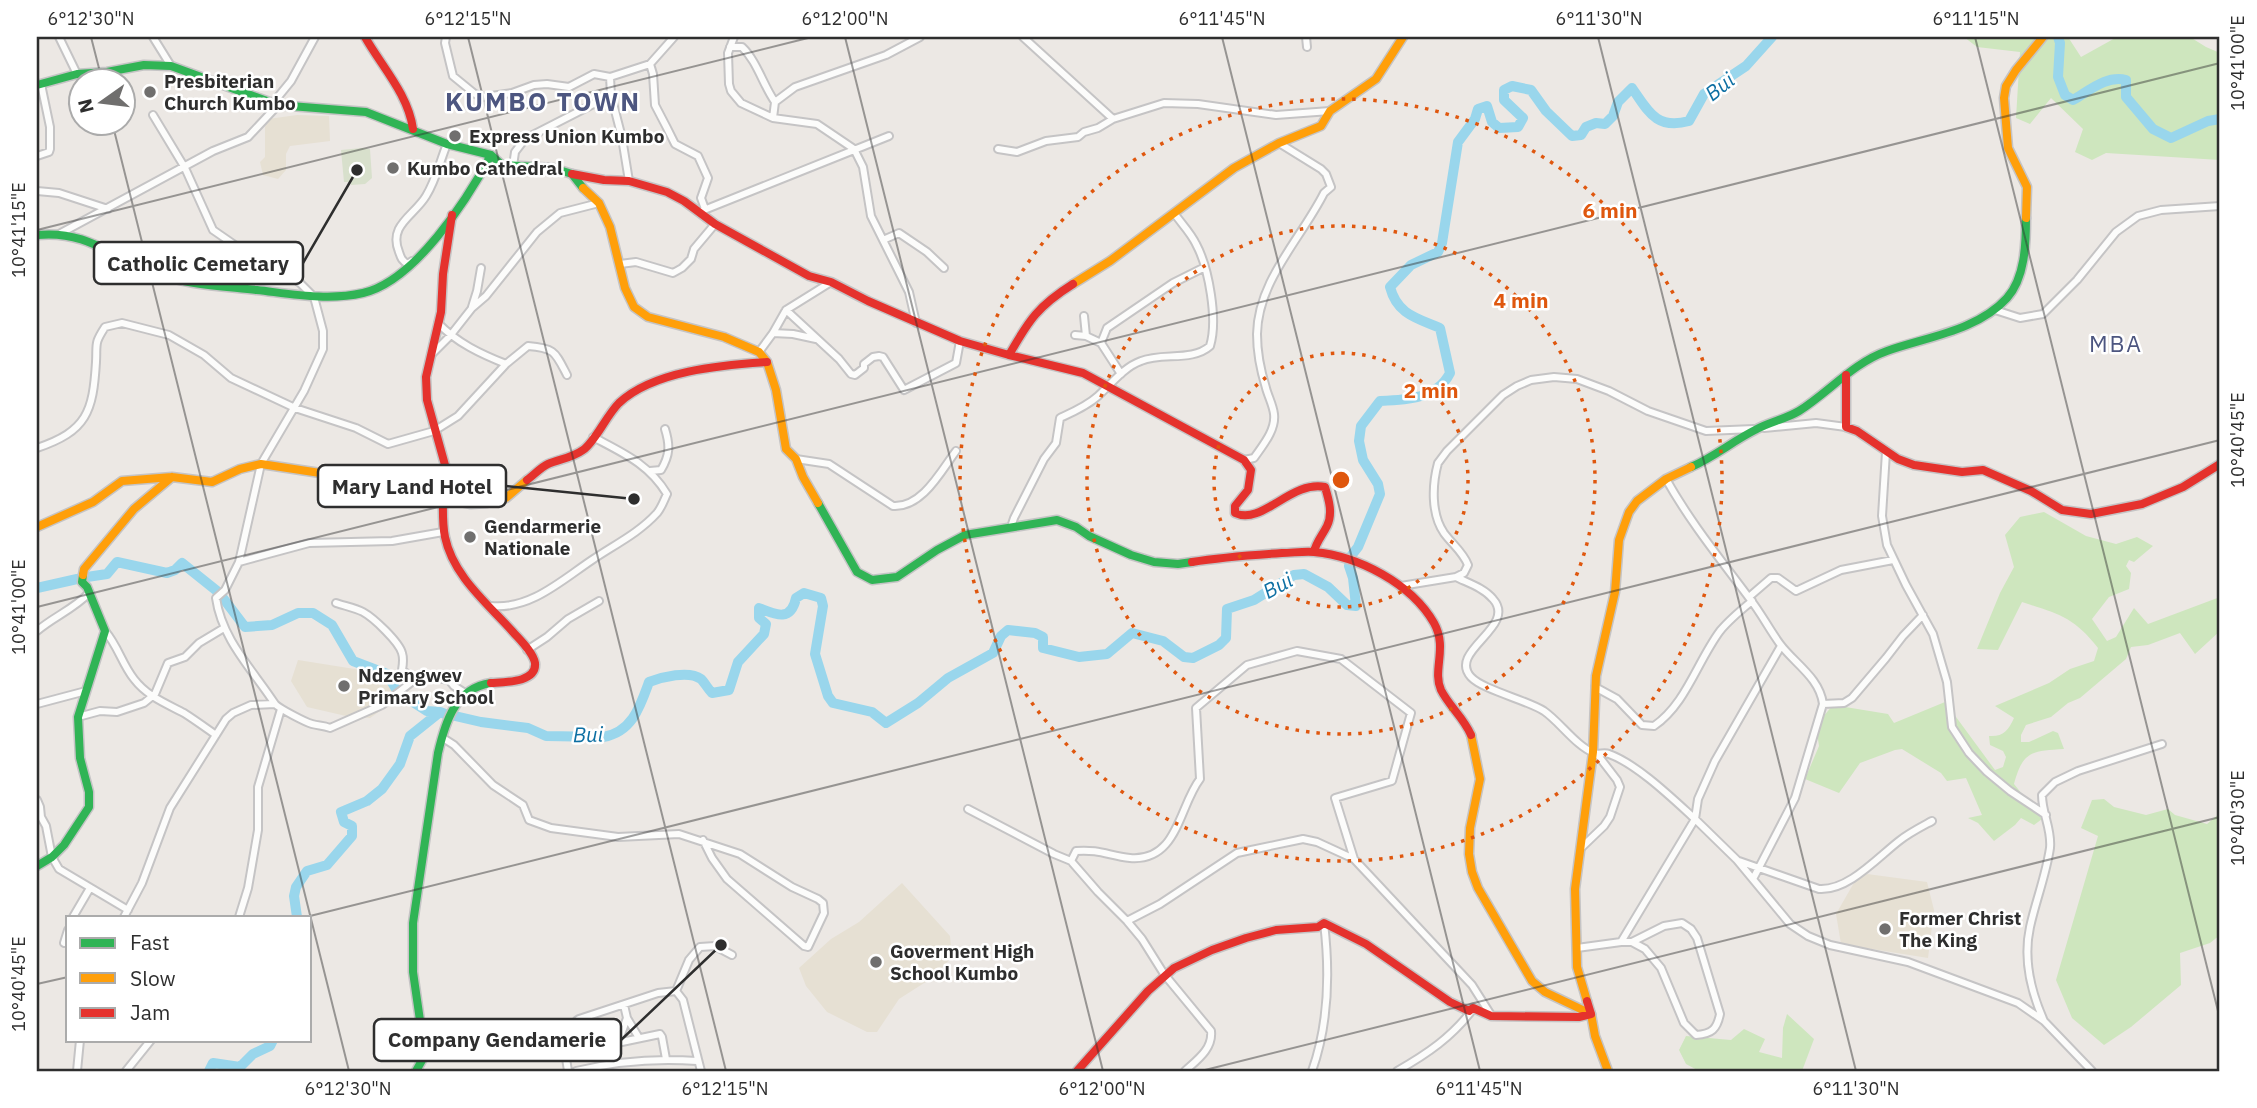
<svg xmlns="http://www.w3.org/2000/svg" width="2257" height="1108" viewBox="0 0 2257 1108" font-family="'IBM Plex Sans',sans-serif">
<rect width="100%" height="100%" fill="#ece8e4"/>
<path fill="#e6e0d3" d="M297,115L329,116L330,141L290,146L286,154V170L278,179L263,175L260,162L265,157V127L268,119Z
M298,660L361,670L375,668L387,674L397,691L389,705L370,718L346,716L307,707L291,681Z
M1867,874L1927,882L1934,910L1928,958L1841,944L1836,914L1855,881Z
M902,883L950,936L952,957L932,978L899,999L877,1032H867L827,1012L806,986L799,968L831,939L859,922Z"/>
<path fill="#cee6be" d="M1964,37H2068L2081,57L2117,37H2190L2206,47L2220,53V160L2106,153L2092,160L2075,152L2083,129L2051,98L2030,124L2016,118L2020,52L1977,47Z
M2044,512L2086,536L2116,544L2137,537L2153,546L2134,562L2129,560L2126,566L2131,573L2129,589L2109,597L2092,619L2107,641L2116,637L2134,608L2148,624L2220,597V631L2195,654L2180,633L2148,645L2131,647L2126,659L2080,698L2068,703L2051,717L2026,725L2021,735V742H2029L2053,731L2058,733L2064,749C2031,751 2023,751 2014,784L2042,819L2034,825L2021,818L2015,825L1994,841L1978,823L1968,818L1982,815L1966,778L1947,781L1941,773L1902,749L1895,750L1860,763L1839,793L1805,779L1819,746L1816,725L1833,705L1888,714L1894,723L1945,702L1995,770L2003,767L2006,757L2003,751L1990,745L1989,736C2003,737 2008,731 2014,718L1995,706L2049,683L2070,669L2094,661L2098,648C2073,616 2058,614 2022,602L1998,650L1977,649L2000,593L2014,567L2005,535L2020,517Z
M2104,799L2114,807L2146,815L2168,809L2175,815L2207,824L2220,813V935L2210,943L2180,953L2181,985L2131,1027L2104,1045L2072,1018L2056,980L2098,836L2081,828L2092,800Z
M1787,1014L1814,1039L1802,1071H1699L1686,1064L1679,1050L1686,1036L1731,1040L1744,1029L1765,1039L1759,1052L1782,1058L1783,1028Z"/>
<path fill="#d8e0cc" d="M362,148L370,149L372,178L365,184L351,185L350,182H344L341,150Z"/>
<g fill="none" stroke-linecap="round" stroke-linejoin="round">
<path stroke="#99d6ec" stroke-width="10" d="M2058,37L2060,43L2058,77L2065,95L2073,100C2090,90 2107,75 2126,80V97L2153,129L2171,138L2208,121L2220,119
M87,577L107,574L117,562L167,573L175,570L182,563L217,591
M37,588L77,579
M223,598L245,627L272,625L298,613H313L332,625L353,661L387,674L396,689
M402,695L427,711L440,712
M455,716L481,722L528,728L546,736L603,737C632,732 640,707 649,682C662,677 689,670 701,679C705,683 708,689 712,693L729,690L738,662L764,634L766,624L759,618V608C776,615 791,622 796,598L804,593L821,598L823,606L815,654L828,696L833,703L872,712L886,723L918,703L948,678L993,653L1001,636L1008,630L1035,633L1043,637V648L1079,657L1107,654L1132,633L1163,641L1184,657L1193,658L1219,645L1226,638L1227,609L1254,600L1294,575L1304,574L1328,587L1347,605L1356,606L1353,578L1349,566L1351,556L1358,547L1380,494L1378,484L1363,460L1359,441L1361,426L1380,401C1406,400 1437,399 1450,373L1440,328C1416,318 1397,314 1390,287L1411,265L1438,252L1442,243L1458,142L1475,119L1478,109L1487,106L1492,122L1499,128L1518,127L1523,118L1504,100V90L1512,86L1531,90L1546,111L1572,136L1581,135L1586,127L1596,123L1605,124L1613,116L1618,102L1632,88C1648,111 1656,130 1689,121L1704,94L1746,66L1772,37
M297,917L294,896L296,887L307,871L327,865L352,836V826L344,822L341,812L367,801L382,789L400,764L410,736L440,712L445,714
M209,1071L213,1063L240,1067L253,1054L270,1046L273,1040"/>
<g stroke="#c5c4c5" stroke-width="10">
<path id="street" d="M59,37L77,74
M153,37L171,66
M446,37L445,43L453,76L475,94L484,97L512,93L534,85L547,84L569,87L594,74L610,77L650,64L674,37
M734,37L728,53L729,84L731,91L741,103L773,118L817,124L854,149L863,167L871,216L909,292L916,323
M1023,37L1113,119
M1306,37L1307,47
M730,47H742C757,61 763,85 775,102
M650,64L653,74L655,105L667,128L675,144L698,156L708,178L701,198L705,209
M610,77L611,95L622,138L629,181
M273,103L291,81L315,37
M153,115L185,168L213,230L242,250L280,268L300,283L314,297L323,331V349L304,391L261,464L239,562L225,590L216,598C222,640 253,670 275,704
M773,118L775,102L795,87L886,55L920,37
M998,149L1017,152L1046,141L1078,137L1084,132L1098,128L1113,119L1164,103L1198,104L1276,115L1330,111
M37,156L49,152L50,149V127L41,84
M513,166L515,152L525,139L611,95
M37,191L59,193L108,209
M699,212L889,136
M61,233L213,151L248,137L278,105
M883,240L899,233L927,252L944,268
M412,261L408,264C402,261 401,258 399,252C388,225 414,216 426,196C436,180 440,161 447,144
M620,264L636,262L673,273L682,268L691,259L694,249L715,224
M472,307L477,291L481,268
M786,310L839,359L851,374L855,375L864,368V364L873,357L879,356L883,357L904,390L956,363L960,341
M1995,310L2020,318L2043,314L2077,280L2116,232L2138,216L2161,210L2220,206
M1084,316L1086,336
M438,323C457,343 481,354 506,364
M773,333L793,334L816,339
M1075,335L1086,336L1101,343
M759,352L773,333L786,310L831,282
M431,355L450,336L472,308L486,296L537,232L560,213L599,203
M1121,374L1101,343L1107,328L1173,283L1205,267
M1764,428L1816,423L1846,427
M37,448C87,431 93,412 96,362C97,343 94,344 105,327L122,323L169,335L204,355L231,378L295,408L356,428L388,444L434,431L458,416L506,364L528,346C555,348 555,352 567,375
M1886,452L1882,516L1887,545L1906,585L1933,634L1947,682L1952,727L1969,753L1987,772L2010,791L2046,815
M796,459L829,464L893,506C922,508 941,471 956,451
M1244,460L1254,458C1263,445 1276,430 1274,414C1273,405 1268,396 1266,388C1261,372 1257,351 1257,334C1258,280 1301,239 1324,193L1331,187L1326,174L1321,169L1279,143
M650,471L661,470C670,455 670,445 665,429
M1666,479C1690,522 1721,560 1750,599C1761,613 1769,629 1780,644C1794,663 1820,678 1823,704L1795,798L1753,879
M1011,527L1014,518L1044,459L1056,443L1060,418C1073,412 1087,406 1098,396C1111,384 1124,367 1141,361C1162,352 1192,362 1210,346C1218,320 1209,268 1196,244C1191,233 1181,223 1174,213
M239,562L309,543L392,541L443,532
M1456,577C1468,583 1484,588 1493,599C1518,627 1447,651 1471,677C1483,690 1527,700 1544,711C1560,722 1576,746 1594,753C1599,755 1604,752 1609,754C1637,764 1673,799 1695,819
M1401,586L1456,577L1464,573L1468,565C1463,552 1452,544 1444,533C1431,514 1432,485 1438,463L1447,451L1503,395L1517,386L1531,380L1554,377L1577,379L1609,391L1648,411L1706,431L1754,429
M1749,597L1771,578H1778L1796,591L1841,570L1893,560
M336,603C345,606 356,608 363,612C374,618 399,642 402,653C404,659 403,664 402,670L411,677L413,681
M491,606C530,610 562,580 592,560C614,545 639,533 657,513C662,507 664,500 667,494C649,464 623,453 593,437
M37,631C53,617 74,609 89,593
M105,631C118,646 122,664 134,679C147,696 165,703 184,713C195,720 206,728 216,735
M527,650L547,637L568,619L599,601
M1595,687L1617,699L1642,725L1654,726C1686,704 1697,662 1720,631C1729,620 1741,610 1752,601
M37,704L86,691
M1823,704L1844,703L1852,698L1886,658L1903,636L1923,615
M78,717L100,711L117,712L144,703L155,694L168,663L185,657L199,643L224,628
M443,738L454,745L493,785L523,805L529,820L551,828L618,837L679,834L740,854L792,887L818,899L823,903L824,913L808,947L804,946L727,879L712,858L703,840
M37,800L40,807L41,817L46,826L52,857L59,869L128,910
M968,809L1054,854L1071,861
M1695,819L1698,799L1715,761L1781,646
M1580,849L1604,826L1610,817L1620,787L1617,780L1597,754
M1739,861L1819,889C1848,891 1877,858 1899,841C1909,833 1921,827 1932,821
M73,917L90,888
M124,917L142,883L170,808L226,719L233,713L251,705L275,704C280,709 305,722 312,724C319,726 323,725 330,728L382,705L413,681L426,676L449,680L454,686L465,693
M239,917L248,888L258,830V787L281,709
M1127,921L1160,904L1237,853L1303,839L1317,842L1354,859
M1621,942H1632L1664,926L1682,923L1691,929L1697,938L1720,1014C1717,1029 1712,1034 1696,1035L1684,1023L1661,968L1645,949L1632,942
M64,943L68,930
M1577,948L1621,942L1695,819L1737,860L1790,924L1808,936L1830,945L1908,962L2018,1003L2044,1021L2092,1071
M676,991L689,960L700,947L715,946L732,955
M676,991L683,1000L701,1071
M624,1005L627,1018L639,1038
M2044,1021C2031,992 2023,959 2030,927C2036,900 2046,875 2050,848C2052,829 2042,814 2042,795L2055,782L2078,771L2162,744
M617,1043L660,1034L662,1037L666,1059
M616,1062V1048L627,1018
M77,1071L80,1040
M126,1071L151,1040
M568,1071C565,1050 559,1032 579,1019L658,993L676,991
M576,1071C617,1061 656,1058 697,1061
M1185,1071C1197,1060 1213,1049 1211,1031L1164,974L1142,939L1127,921L1098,892L1071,861L1076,851C1099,849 1110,856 1130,858C1178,862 1179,806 1200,779L1196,708L1247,665L1297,651L1341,659L1411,713L1392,781L1335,798L1354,859L1472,985L1491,1015
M1312,1071C1329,1023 1330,973 1324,923
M1397,1071C1427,1054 1452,1037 1473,1009"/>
</g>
<g stroke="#c5c4c5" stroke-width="11">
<path id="fast" d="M37,85L77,74L107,72L144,65L171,66L278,105L366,112L447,144L491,155L502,165L553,168L572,174L583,188
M37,235C85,230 110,255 152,272C185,285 222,286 257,290C292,294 328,301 363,293C415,281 467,200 491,155
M1691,467C1714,457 1733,441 1755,430C1769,422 1786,419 1799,411C1829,392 1853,363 1887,351C1926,337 1977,331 2007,298C2025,278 2026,244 2026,218
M818,503L857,572L872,580L897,577L937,550L965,535L1057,520L1076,527L1089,536L1131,555L1154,562L1178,564L1192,562
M37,866L52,857L64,845L89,807V792L80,758L78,717L105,631L87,587L82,582L83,575
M416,1071L425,1055L413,972V923L438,753C445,723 455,688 491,683"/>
</g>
<g stroke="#c5c4c5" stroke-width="11">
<path id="slow" d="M583,188L599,203L610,227L625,288L634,307L648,317L724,337L759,352L767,362L776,390L786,449L796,459L803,477L818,503
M2026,218L2027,187L2008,148L2004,98L2006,86L2016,70L2043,37
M1073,284L1110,261L1234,168L1279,143L1321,126L1330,111L1376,79L1403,37
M37,527L93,502L122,481L172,477L212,482L240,469L261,464L399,485L443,494L456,501L471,504L487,503L506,498L527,480
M83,575L84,569L134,509L172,477
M1471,735L1480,779L1470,828L1469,854L1472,872L1478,888L1532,981L1545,992L1591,1014L1595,1036L1608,1071
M1587,1001L1577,967L1575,889L1593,752L1596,676L1615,592L1619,540L1629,512L1637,501L1666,479L1691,467"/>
</g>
<g stroke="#c5c4c5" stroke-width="11">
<path id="jam" d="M365,37C382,67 408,94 413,129
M572,174L604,180L629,181L667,192L684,201L715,224L809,276L831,282L868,301L960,341L1009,355C1029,320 1038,306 1073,284
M452,215L443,274L441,312L426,377L427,400L445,465L446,492L443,494C443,508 442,523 445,537C453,576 488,604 513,632C520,640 533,652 535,663C537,683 504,682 491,683
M1009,355L1083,373L1244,460L1251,470L1248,490L1235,506V513C1262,526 1291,480 1325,487C1329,500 1333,514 1327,526C1322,536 1316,542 1314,552
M1846,375V427L1857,431L1898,459L1914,465L1962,472L1983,470L2031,491L2062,510L2091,514L2142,504L2183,487L2220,464
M527,480C534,475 541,467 548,464C560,459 572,458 583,450C595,442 606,416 619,403C653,371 721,365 767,362
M1192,562C1222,557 1251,555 1282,553C1292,553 1304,551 1314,552C1358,556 1411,583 1434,623C1448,648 1432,670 1441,690C1449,706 1464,718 1471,735
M1077,1071L1148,991L1174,968L1212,950L1246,938L1276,930L1318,927L1324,923L1366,944L1450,1002L1469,1011L1473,1008L1491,1016L1579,1017L1591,1014L1587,1001"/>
</g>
<use href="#street" stroke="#fcfcfb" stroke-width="6"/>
<use href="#fast" stroke="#30b455" stroke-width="8"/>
<use href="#slow" stroke="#ff9f0a" stroke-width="8"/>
<use href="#jam" stroke="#e5322d" stroke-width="8"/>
</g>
<path fill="none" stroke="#2e2e2e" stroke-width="2" stroke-opacity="0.45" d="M91,37L102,80M468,37L726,1071M845,37L1103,1071M1222,37L1480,1071M1598,37L1856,1071M1975,37L2220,1019M112,122L349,1071M37,230L812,37M37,607L2220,63M306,917L2220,440M37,984L68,977M1201,1071L2220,817"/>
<g fill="none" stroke="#df570e" stroke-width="3.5" stroke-dasharray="3.5 7">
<circle cx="1341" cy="480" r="127"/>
<circle cx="1341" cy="480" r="254"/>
<circle cx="1341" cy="480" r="381"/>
</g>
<g fill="#706f6e" stroke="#fff" stroke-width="2.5">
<circle cx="150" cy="92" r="7"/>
<circle cx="455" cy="136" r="7"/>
<circle cx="393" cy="168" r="7"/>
<circle cx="470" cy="537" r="7"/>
<circle cx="344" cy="686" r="7"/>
<circle cx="1885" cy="929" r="7"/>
<circle cx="876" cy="962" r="7"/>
</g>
<g text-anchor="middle" stroke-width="5" stroke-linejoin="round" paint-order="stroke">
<g font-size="19" font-weight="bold" fill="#2e2e2e" stroke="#fff" text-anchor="start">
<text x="164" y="88">Presbiterian<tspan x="164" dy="22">Church Kumbo</tspan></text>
<text x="469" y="143">Express Union Kumbo</text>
<text x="407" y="175">Kumbo Cathedral</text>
<text x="484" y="533">Gendarmerie<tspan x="484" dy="22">Nationale</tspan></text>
<text x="358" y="682">Ndzengwev<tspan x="358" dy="22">Primary School</tspan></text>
<text x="1899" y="925">Former Christ<tspan x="1899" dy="22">The King</tspan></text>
<text x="890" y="958">Goverment High<tspan x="890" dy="22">School Kumbo</tspan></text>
</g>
<g font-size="21" font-style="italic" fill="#0d6fa3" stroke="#fff">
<text transform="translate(1720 87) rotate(-38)" y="7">Bui</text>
<text transform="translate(1278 586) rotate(-29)" y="7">Bui</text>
<text transform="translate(588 735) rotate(-1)" y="7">Bui</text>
</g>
<g font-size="23" letter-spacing="2" fill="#4d5680" stroke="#fff">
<text x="2116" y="352">MBA</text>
</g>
<g font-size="26" font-weight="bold" letter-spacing="2" fill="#4d5680" stroke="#fff">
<text x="543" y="111">KUMBO TOWN</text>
</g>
</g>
<circle cx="1341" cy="480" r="10" fill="#df570e" stroke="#fff" stroke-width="3.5"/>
<g font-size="21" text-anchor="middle" font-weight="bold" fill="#df570e" stroke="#fff" stroke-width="5" stroke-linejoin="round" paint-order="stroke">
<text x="1610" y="218">6 min</text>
<text x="1521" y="308">4 min</text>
<text x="1431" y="398">2 min</text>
</g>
<path fill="none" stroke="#2e2e2e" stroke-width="2.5" d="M357 170L303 263M634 499L506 486M721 945L621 1040"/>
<g fill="#2e2e2e" stroke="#fff" stroke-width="2.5">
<circle cx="357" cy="170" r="7"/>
<circle cx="634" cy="499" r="7"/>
<circle cx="721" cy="945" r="7"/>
</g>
<g fill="#fff" stroke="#2e2e2e" stroke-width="2.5">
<rect x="94" y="242" width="209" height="42" rx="7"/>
<rect x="318" y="465" width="188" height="42" rx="7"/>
<rect x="374" y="1019" width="247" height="42" rx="7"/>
</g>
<g font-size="21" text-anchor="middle" font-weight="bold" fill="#2e2e2e">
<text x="198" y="271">Catholic Cemetary</text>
<text x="412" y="494">Mary Land Hotel</text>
<text x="497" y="1047">Company Gendamerie</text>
</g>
<rect width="2257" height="1108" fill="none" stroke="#ffffff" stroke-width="77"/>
<rect x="66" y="916" width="245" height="126" fill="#ffffff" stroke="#ababab" stroke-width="2"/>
<rect x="80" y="938" width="35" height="10" fill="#30b455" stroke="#ababab" stroke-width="2"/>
<text x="130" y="950" font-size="21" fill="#2e2e2e">Fast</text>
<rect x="80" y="973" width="35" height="10" fill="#ff9f0a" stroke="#ababab" stroke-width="2"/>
<text x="130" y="986" font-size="21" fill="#2e2e2e">Slow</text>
<rect x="80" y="1008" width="35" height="10" fill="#e5322d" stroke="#ababab" stroke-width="2"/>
<text x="130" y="1020" font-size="21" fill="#2e2e2e">Jam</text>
<g transform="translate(102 102) rotate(256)"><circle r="33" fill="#ffffff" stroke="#ababab" stroke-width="2"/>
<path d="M0-5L12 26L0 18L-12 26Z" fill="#706f6e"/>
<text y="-10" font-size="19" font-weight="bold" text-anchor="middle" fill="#2e2e2e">N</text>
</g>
<rect x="38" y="38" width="2180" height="1032" fill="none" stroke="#2e2e2e" stroke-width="2.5"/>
<g font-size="18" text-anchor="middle" fill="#2e2e2e">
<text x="91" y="25">6°12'30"N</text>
<text x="468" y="25">6°12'15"N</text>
<text x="845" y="25">6°12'00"N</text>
<text x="1222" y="25">6°11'45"N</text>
<text x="1599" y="25">6°11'30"N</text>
<text x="1976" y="25">6°11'15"N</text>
<text transform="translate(2238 63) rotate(-90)" y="6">10°41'00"E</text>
<text transform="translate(19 230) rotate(-90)" y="6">10°41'15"E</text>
<text transform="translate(2238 440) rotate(-90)" y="6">10°40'45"E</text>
<text transform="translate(19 607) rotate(-90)" y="6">10°41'00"E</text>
<text transform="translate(2238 818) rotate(-90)" y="6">10°40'30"E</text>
<text transform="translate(19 984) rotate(-90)" y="6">10°40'45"E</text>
<text x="348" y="1095">6°12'30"N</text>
<text x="725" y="1095">6°12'15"N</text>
<text x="1102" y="1095">6°12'00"N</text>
<text x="1479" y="1095">6°11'45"N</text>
<text x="1856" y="1095">6°11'30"N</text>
</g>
</svg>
